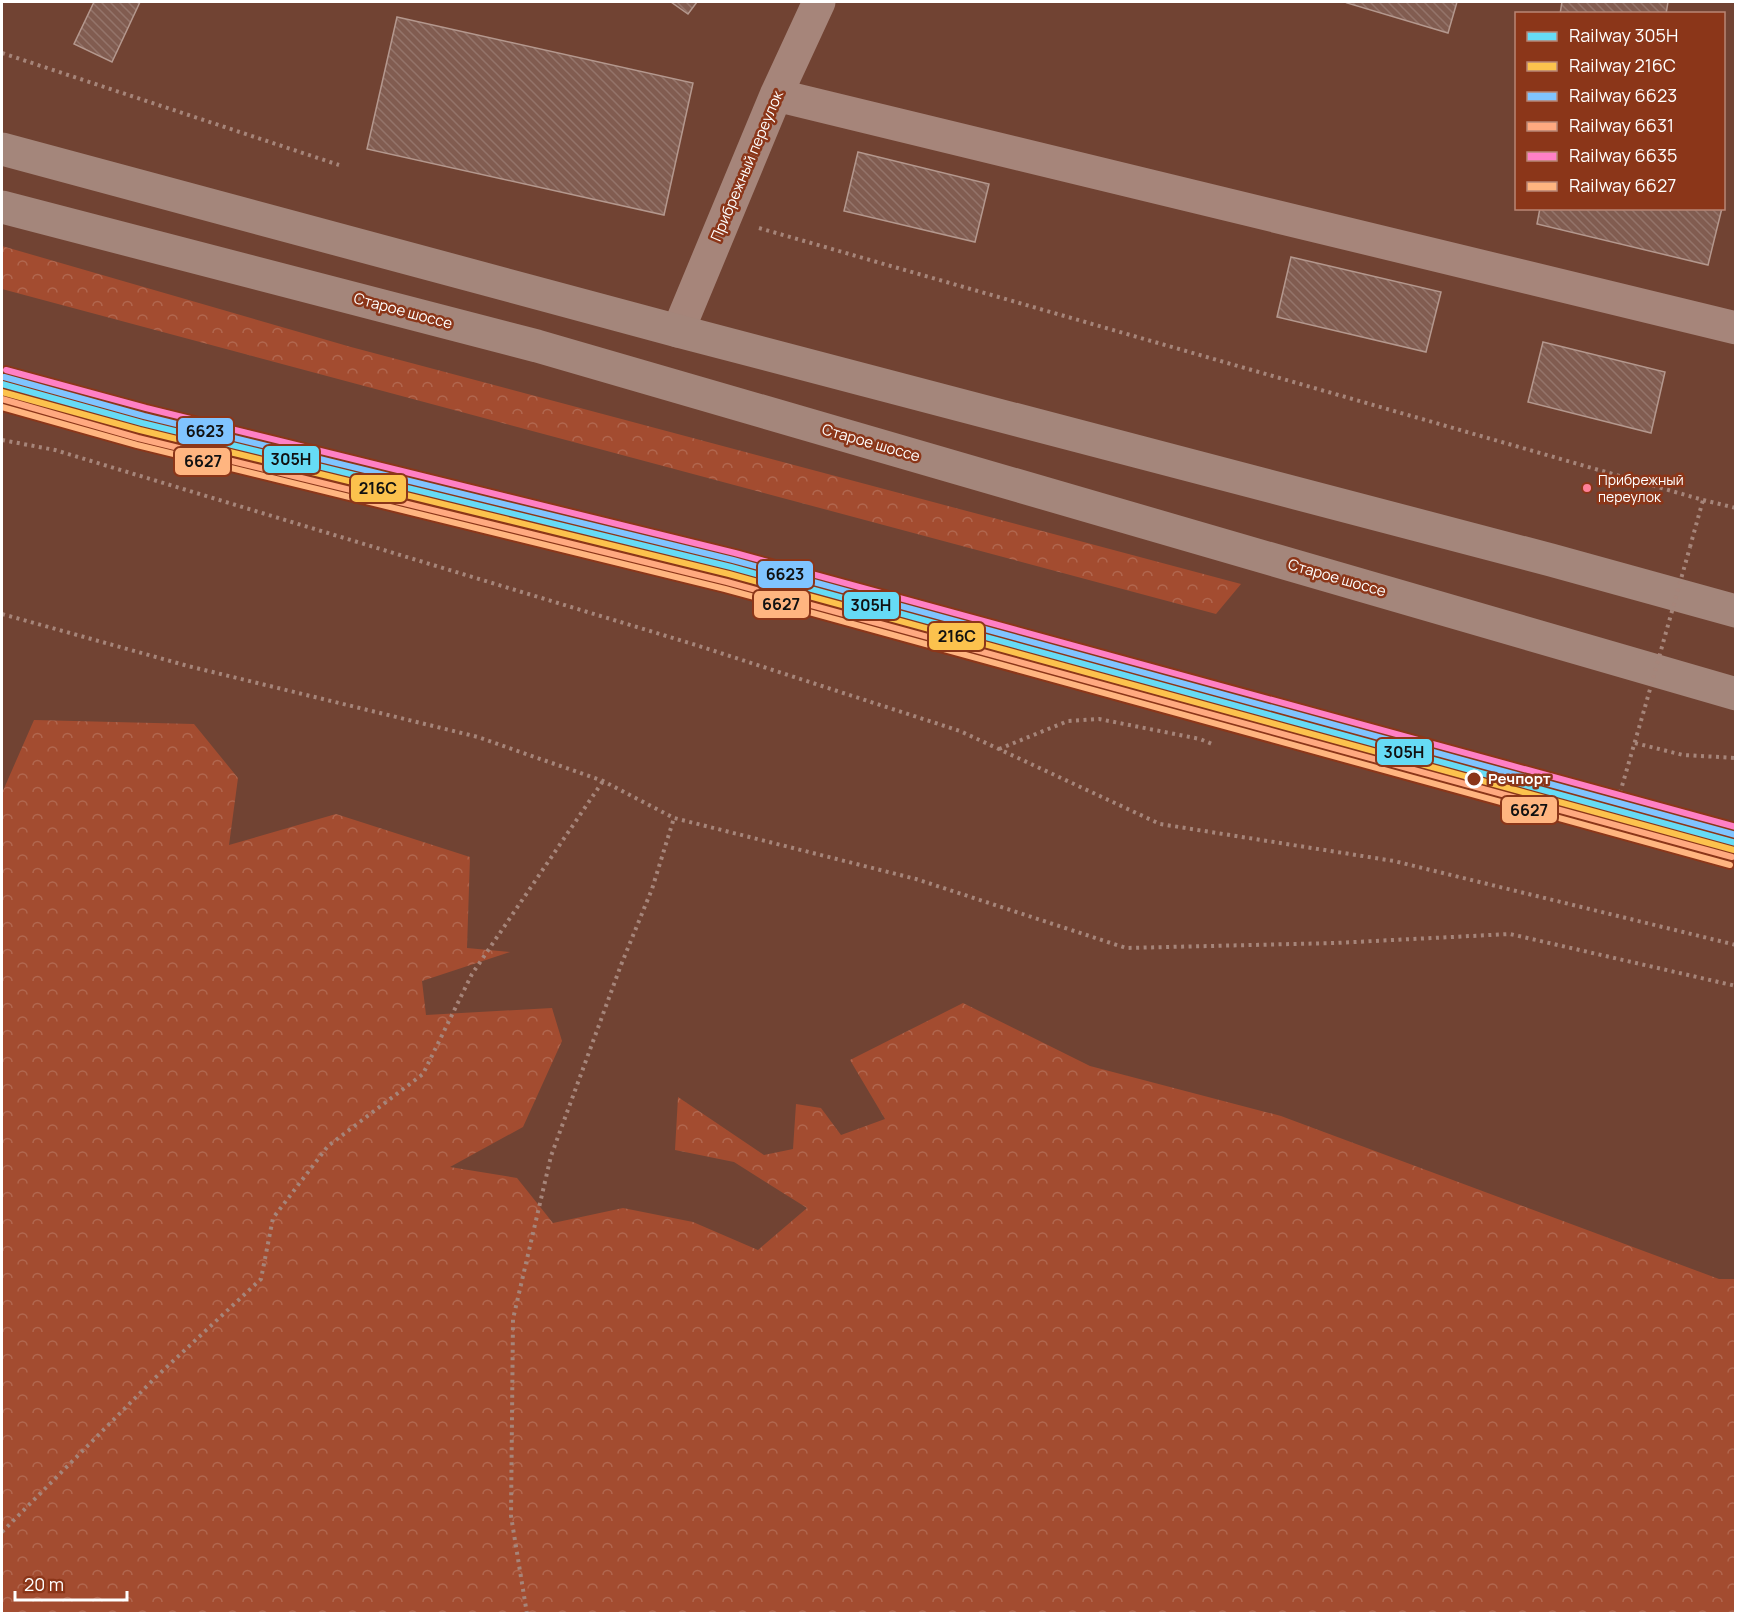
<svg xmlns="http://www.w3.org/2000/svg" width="1737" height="1615" viewBox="0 0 1737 1615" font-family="Manrope,sans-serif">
<defs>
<pattern id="forest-crowns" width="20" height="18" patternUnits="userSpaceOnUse" patternTransform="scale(1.5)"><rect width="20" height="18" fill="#a34c30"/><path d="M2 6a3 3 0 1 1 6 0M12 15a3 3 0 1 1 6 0" fill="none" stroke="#b1674f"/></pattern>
<pattern id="building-back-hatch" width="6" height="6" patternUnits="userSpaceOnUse" patternTransform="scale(1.5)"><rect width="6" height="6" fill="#815c50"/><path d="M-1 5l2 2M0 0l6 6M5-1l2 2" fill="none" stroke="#94746a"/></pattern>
</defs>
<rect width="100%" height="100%" fill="#714333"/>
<path fill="url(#forest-crowns)" d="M2,246L351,347L1241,584L1216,614L2,289Z
M34,720L194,724L238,778L229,845L336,814L470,857L467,948L510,952L422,981L426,1015L552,1008L562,1041L523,1127L450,1167L517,1178L553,1223L623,1208L693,1222L758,1250L807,1208L734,1162L675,1150L678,1097L764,1155L793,1149L796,1104L821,1108L841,1135L885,1119L850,1060L963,1003L1090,1066L1281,1116L1719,1279H1735V1613H2V793Z"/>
<path fill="url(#building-back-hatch)" stroke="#b4988e" stroke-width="1.5" d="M94,2H140L112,62L74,44Z
M671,2H697L688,14Z
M1348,2H1457L1448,33L1347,3Z
M1562,2H1668L1666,14H1560Z
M397,17L693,83L664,215L367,149Z
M858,152L989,184L975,242L844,211Z
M1540,208H1722L1708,265L1537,224Z
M1291,257L1441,292L1426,352L1277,317Z
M1543,342L1665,372L1651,433L1528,402Z"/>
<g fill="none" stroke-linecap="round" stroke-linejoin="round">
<path stroke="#a6857a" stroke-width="4" stroke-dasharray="3 4.5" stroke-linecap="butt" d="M2,53L339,165
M759,228L1703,500L1736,508
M2,440L55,450L696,645L960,731L1160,824L1394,861L1736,945
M1690,547L1703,500
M2,614L188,666L478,737L603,781L674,818L916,879L1126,948L1335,943L1510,934L1736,986
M1635,743L1683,755L1736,758
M999,749L1068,721L1099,719L1200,739L1212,744
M1620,793L1645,707
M2,1532L156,1377L261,1279L273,1218L328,1146L423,1074L472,974L603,781
M527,1614L511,1516L513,1319L551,1156L621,965L652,889L674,818"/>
<path stroke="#a6857a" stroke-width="33" d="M776,95L1736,328
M678,331L776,95L819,2"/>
<path stroke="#a4867b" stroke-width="33" d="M2,149L678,331L1551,560L1736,611
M2,207L537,346L1736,694"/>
<path stroke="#a6857a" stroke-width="4" stroke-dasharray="3 4.5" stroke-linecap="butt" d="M1645,707L1690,547"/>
<g stroke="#8b3619" stroke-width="10">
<path id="rail-1" d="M2,384L142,423L731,567L1736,843"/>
</g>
<g stroke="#8b3619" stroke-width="10">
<path id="rail-2" d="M2,392L140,430L729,574L1734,850"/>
</g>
<g stroke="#8b3619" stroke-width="10">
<path id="rail-3" d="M4,377L144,416L733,560L1736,835"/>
</g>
<g stroke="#8b3619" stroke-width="10">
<path id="rail-4" d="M2,399L138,438L727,582L1732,857"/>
</g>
<g stroke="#8b3619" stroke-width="10">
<path id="rail-5" d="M6,370L146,408L735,553L1736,827"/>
</g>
<g stroke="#8b3619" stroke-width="10">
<path id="rail-6" d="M2,407L137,445L725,589L1730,865"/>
</g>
<use href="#rail-1" stroke="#66dbf5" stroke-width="6"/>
<use href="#rail-2" stroke="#fcc24d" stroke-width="6"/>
<use href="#rail-3" stroke="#80c4ff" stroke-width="6"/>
<use href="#rail-4" stroke="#ffa980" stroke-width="6"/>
<use href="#rail-5" stroke="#ff80c5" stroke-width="6"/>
<use href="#rail-6" stroke="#ffb580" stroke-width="6"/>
</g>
<circle fill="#ff8098" stroke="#8b3619" stroke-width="2" cx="1587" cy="488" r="5"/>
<circle fill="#8b3619" stroke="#fff" stroke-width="3" cx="1474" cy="779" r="8"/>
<g text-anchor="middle" stroke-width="5" stroke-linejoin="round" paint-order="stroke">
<g font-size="14" fill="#fff" stroke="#8b3619" text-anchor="start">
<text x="1598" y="485">Прибрежный<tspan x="1598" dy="17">переулок</tspan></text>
</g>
<g font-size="15" fill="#fff" stroke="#8b3619">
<text transform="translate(747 166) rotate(-67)" y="5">Прибрежный переулок</text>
<text transform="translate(403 311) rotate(15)" y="5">Старое шоссе</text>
<text transform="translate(871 443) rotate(16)" y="5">Старое шоссе</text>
<text transform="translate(1337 578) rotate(16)" y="5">Старое шоссе</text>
</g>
<g font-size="15" font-weight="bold" fill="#fff" stroke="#8b3619" text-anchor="start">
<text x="1488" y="784">Речпорт</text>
</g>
</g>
<g stroke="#8b3619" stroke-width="2">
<rect x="177" y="417" width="57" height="28" rx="6" fill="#80c4ff"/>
<rect x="263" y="445" width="57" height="29" rx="6" fill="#66dbf5"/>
<rect x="174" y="447" width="57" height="29" rx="6" fill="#ffb580"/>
<rect x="350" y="474" width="57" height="29" rx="6" fill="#fcc24d"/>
<rect x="757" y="560" width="57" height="29" rx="6" fill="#80c4ff"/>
<rect x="753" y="590" width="57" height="29" rx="6" fill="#ffb580"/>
<rect x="843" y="591" width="57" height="29" rx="6" fill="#66dbf5"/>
<rect x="928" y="622" width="57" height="29" rx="6" fill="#fcc24d"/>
<rect x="1376" y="738" width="57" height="28" rx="6" fill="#66dbf5"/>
<rect x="1501" y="796" width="57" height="28" rx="6" fill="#ffb580"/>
</g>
<g font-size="16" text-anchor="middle" font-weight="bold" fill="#111">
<text x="205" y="437">6623</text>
<text x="291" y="465">305Н</text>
<text x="203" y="467">6627</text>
<text x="378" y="494">216С</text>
<text x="785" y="580">6623</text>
<text x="781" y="610">6627</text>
<text x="871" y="611">305Н</text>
<text x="957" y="642">216С</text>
<text x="1404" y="758">305Н</text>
<text x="1529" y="816">6627</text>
</g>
<rect width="1737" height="1615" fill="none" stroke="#ffffff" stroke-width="6"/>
<rect x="1515" y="12" width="210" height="198" fill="#8b3619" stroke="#b98675" stroke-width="1.5"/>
<rect x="1527" y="32" width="30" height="9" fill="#66dbf5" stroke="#b98675" stroke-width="1.5"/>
<text x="1569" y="42" font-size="18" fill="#ffffff">Railway 305Н</text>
<rect x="1527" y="62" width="30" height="9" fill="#fcc24d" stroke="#b98675" stroke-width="1.5"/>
<text x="1569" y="72" font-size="18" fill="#ffffff">Railway 216С</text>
<rect x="1527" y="92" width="30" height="9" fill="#80c4ff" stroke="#b98675" stroke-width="1.5"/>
<text x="1569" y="102" font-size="18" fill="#ffffff">Railway 6623</text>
<rect x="1527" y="122" width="30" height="9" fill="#ffa980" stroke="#b98675" stroke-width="1.5"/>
<text x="1569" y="132" font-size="18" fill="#ffffff">Railway 6631</text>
<rect x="1527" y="152" width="30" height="9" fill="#ff80c5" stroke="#b98675" stroke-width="1.5"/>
<text x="1569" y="162" font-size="18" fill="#ffffff">Railway 6635</text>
<rect x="1527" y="182" width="30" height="9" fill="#ffb580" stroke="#b98675" stroke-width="1.5"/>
<text x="1569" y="192" font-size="18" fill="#ffffff">Railway 6627</text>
<path d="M15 1591v9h112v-9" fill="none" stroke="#ffffff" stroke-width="3"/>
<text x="24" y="1591" font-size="18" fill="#ffffff" stroke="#8b3619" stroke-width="4.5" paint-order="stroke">20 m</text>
</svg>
